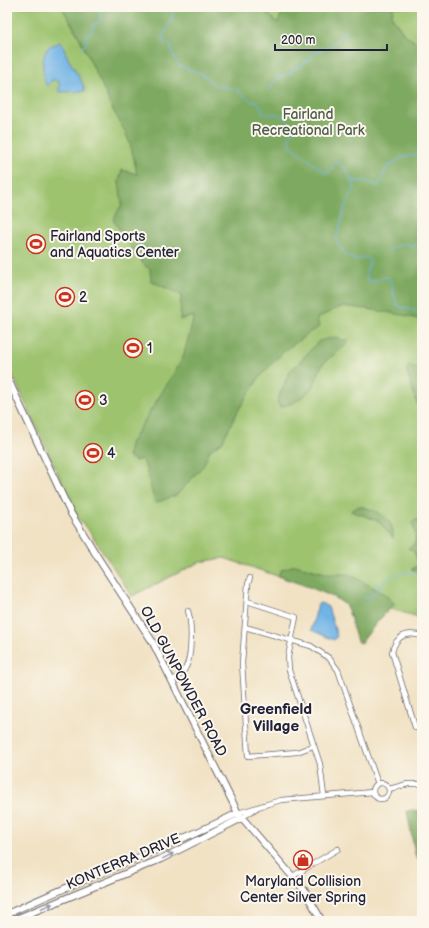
<svg xmlns="http://www.w3.org/2000/svg" width="429" height="928" viewBox="0 0 429 928" font-family="'Balsamiq Sans',sans-serif">
<rect width="100%" height="100%" fill="#fbf7ec"/>
<filter id="ink" filterUnits="userSpaceOnUse"><feTurbulence type="fractalNoise" baseFrequency=".025" numOctaves="2"/><feDisplacementMap in="SourceGraphic" scale="8" xChannelSelector="R" yChannelSelector="G"/><feConvolveMatrix kernelMatrix="1 2 1 2 8 2 1 2 1" color-interpolation-filters="sRGB"/></filter>
<filter id="wash" filterUnits="userSpaceOnUse"><feTurbulence type="fractalNoise" baseFrequency=".012" numOctaves="4" result="noise"/><feDisplacementMap in="SourceGraphic" scale="16" xChannelSelector="R" yChannelSelector="G"/><feGaussianBlur stdDeviation="0.9" result="paint"/><feColorMatrix in="noise" values="0 0 0 0 0 0 0 0 0 0 0 0 0 0 0 0 0 1.4 0 .05"/><feComposite in="paint" operator="in"/></filter>
<g filter="url(#wash)">
<rect width="100%" height="100%" fill="#f1e2c4"/>
<path fill="#9dc36e" stroke="#607254" d="M7,7H422V618L295,582L224,558L200,562L132,596L89,531L79,520L7,363Z"/>
<path fill="#7ea961" stroke="#50664e" d="M62,7H260L278,23L281,15L288,7H393L392,17L404,34L422,47V321C417,316 353,306 343,307C335,308 325,315 317,318L319,327L310,332L282,353L259,378L239,409L222,442L210,450L203,466L177,495L155,503L144,462L141,459L136,461L128,457L130,444L183,358L194,316L180,320L181,295L151,281L150,269L144,265L113,220L122,204L119,182L122,170L137,174C134,159 131,143 124,130C118,117 110,107 106,94L80,39Z
M336,337L342,340L349,339C344,350 336,352 327,360C319,366 319,375 314,384C309,395 292,405 280,407L277,401L289,373L319,341Z
M410,365L417,369L422,365V408L417,403L406,369Z
M359,506C376,510 395,517 393,538L378,521L351,511Z
M418,520L422,531V573L412,569L419,565L414,551L408,548L415,543L416,535L412,521Z
M295,565L329,574H349L383,593L395,604L378,621L361,643L357,641C353,631 350,612 346,606C339,596 291,581 278,576L281,570Z
M411,810L422,811V867L415,854L407,811Z"/>
<path fill="#6fb3e5" stroke="#486a90" d="M60,42C64,47 64,50 67,56C72,68 82,78 85,91L61,92L59,91L60,83L52,79L49,85H46C43,76 40,55 49,47C52,44 57,45 60,42Z
M321,603L328,607L337,636L334,640L311,630L318,604Z"/>
<g fill="none" stroke-linecap="round" stroke-linejoin="round">
<path stroke="#6fb3e5" stroke-width="1" d="M171,7L173,9L172,20L162,37L163,41L171,46C176,75 187,63 206,77C210,80 211,84 216,86C223,87 232,86 238,91C246,96 248,102 258,102L261,107L262,113C268,116 271,113 277,114C283,114 289,122 293,126V131L289,137L291,146L324,172H329L336,162L345,168L355,188L344,209L340,228L336,239C339,250 346,255 355,260L367,257L370,261L366,273L367,279L371,282L385,277L389,278C394,287 393,297 398,306L422,313
M81,50L87,42L84,37L91,32L94,24L100,22L101,11L103,7
M268,90L279,77L290,74L294,68L302,67L304,62L310,60L313,53L330,47L346,31
M352,182L366,181L378,186L388,165L394,164C400,155 412,155 422,155
M389,252V250L404,243L414,247L417,244V241L422,238
M422,377L419,382L422,387
M382,584L394,574L399,575L404,572L411,573L417,570L422,572
M374,585H380
M363,598C370,597 379,592 380,585"/>
</g>
</g>
<g filter="url(#ink)">
<g fill="none" stroke-linecap="round" stroke-linejoin="round">
<g stroke="#6a656b" stroke-width="6">
<path id="minor" d="M250,578L248,584L242,663L248,756L297,752L313,746
M247,601L296,617L288,657L289,670L320,764L324,796
M245,627L311,646L329,658L338,670L378,784
M422,636C406,631 396,636 392,652L415,727L422,731
M173,680C178,677 183,673 186,667C192,656 192,623 188,611
M373 791a8 8 0 1 1 16 0a8 8 0 1 1-16 0Z
M389,789L408,784H422
M238,813L281,800L373,792
M242,818L258,807
M293,876L338,849"/>
</g>
<g stroke="#6a656b" stroke-width="8">
<path id="major" d="M7,377L70,512L100,561L152,641L238,813L304,890L322,921
M7,914C84,878 163,850 238,813
M11,921L161,859L242,818"/>
</g>
<use href="#minor" stroke="#fff" stroke-width="4.5"/>
<use href="#major" stroke="#fff" stroke-width="6"/>
</g>
<defs><path id="oneway-shaft" d="M-6 0H5M1.5-3L5.5 0L1.5 3" fill="none" stroke-width="1.6" stroke-linecap="round" stroke-linejoin="round"/></defs>
<g stroke="#9c9ca7">
<use href="#oneway-shaft" transform="translate(168 856) rotate(-26)"/>
<use href="#oneway-shaft" transform="translate(47 906) rotate(-23)"/>
</g>
</g>
<defs>
<g id="stadium-ring" transform="scale(1)"><circle r="9.5" fill="#fbf7ec" stroke="#c8321e" stroke-width="1.5"/><path d="M0-5a6.5 5 0 1 0 0 10a6.5 5 0 1 0 0-10ZM-3.5-1.8h7v3.6h-7Z" fill="#c8321e"/></g>
<g id="shop-ring" transform="scale(1)"><circle r="9.5" fill="#fbf7ec" stroke="#c8321e" stroke-width="1.5"/><path d="M-5-2.5h2.3a2.7 3.5 0 0 1 5.4 0H5L5.5 6h-11ZM-1.5-2.5h3a1.5 2.3 0 0 0-3 0Z" fill="#c8321e"/></g>
</defs>
<g fill-rule="evenodd">
<use href="#stadium-ring" x="36" y="244"/>
<use href="#stadium-ring" x="65" y="297"/>
<use href="#stadium-ring" x="133" y="348"/>
<use href="#stadium-ring" x="85" y="400"/>
<use href="#stadium-ring" x="93" y="453"/>
<use href="#shop-ring" x="303" y="860"/>
</g>
<g text-anchor="middle" stroke-width="4" stroke-linejoin="round" paint-order="stroke">
<g font-size="14" fill="#4d5a4d" stroke="#fbf7ec">
<text x="308" y="119">Fairland<tspan x="308" dy="16">Recreational Park</tspan></text>
</g>
<g font-size="14" fill="#22223b" stroke="#fbf7ec" text-anchor="start">
<text x="50" y="241">Fairland Sports<tspan x="50" dy="16">and Aquatics Center</tspan></text>
<text x="79" y="302">2</text>
<text x="147" y="353">1</text>
<text x="99" y="405">3</text>
<text x="107" y="458">4</text>
<text x="303" y="886" text-anchor="middle">Maryland Collision<tspan x="303" dy="16">Center Silver Spring</tspan></text>
</g>
<g font-size="14" fill="#22223b" stroke="#fbf7ec">
<text transform="translate(184 681) rotate(62)" y="5">OLD GUNPOWDER ROAD</text>
<text transform="translate(123 861) rotate(-23)" y="5">KONTERRA DRIVE</text>
</g>
<g font-size="15" font-weight="bold" fill="#22223b" stroke="#fbf7ec">
<text x="276" y="714">Greenfield<tspan x="276" dy="17">Village</tspan></text>
</g>
</g>
<rect width="429" height="928" fill="none" stroke="#fbf7ec" stroke-width="24"/>
<path d="M275 44v6h112v-6" fill="none" stroke="#22223b" stroke-width="2"/>
<text x="281" y="44" font-size="12" fill="#22223b" stroke="#fbf7ec" stroke-width="3" paint-order="stroke">200 m</text>
</svg>
